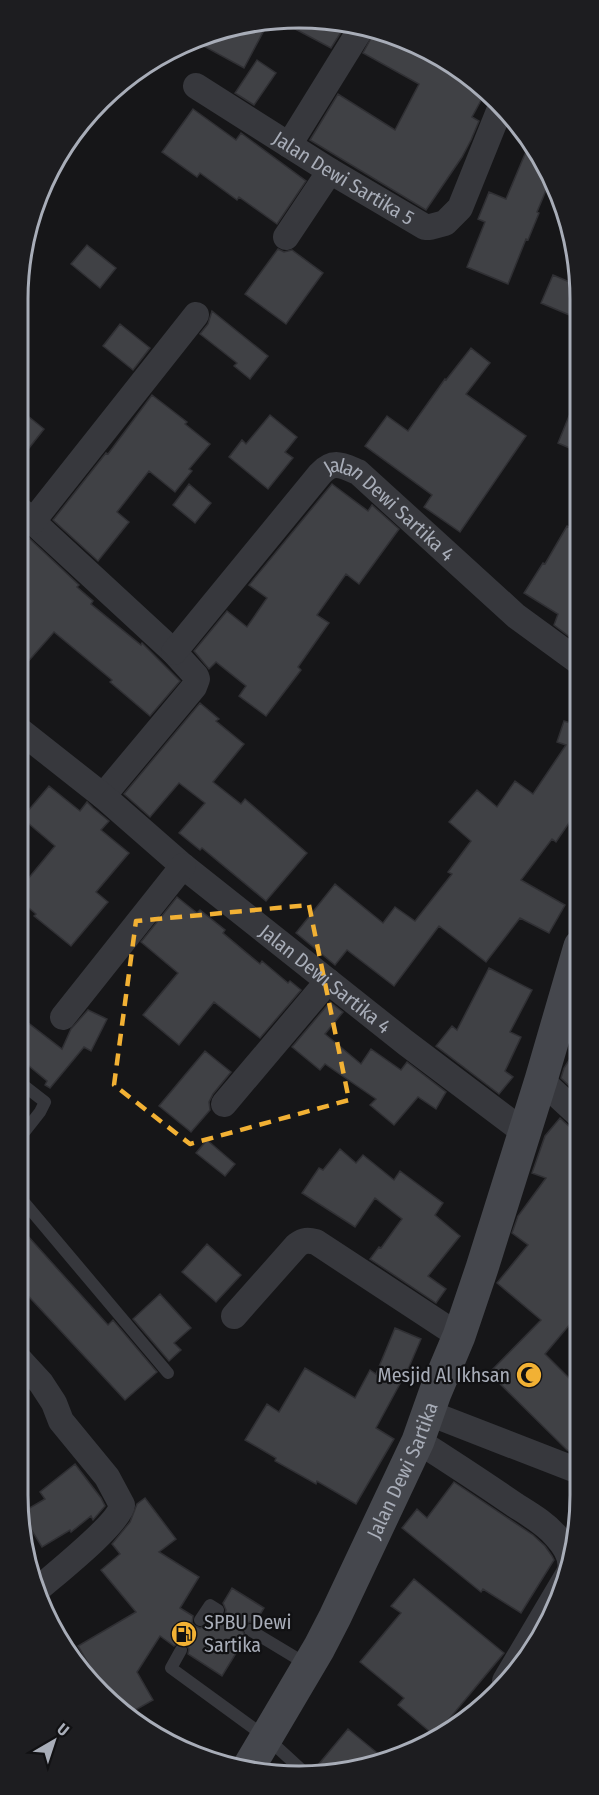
<svg xmlns="http://www.w3.org/2000/svg" width="599" height="1795" viewBox="0 0 599 1795" font-family="'Fira Sans Condensed',sans-serif">
<rect width="100%" height="100%" fill="#161618"/>
<path fill="#404145" stroke="#303034" stroke-width="1.5" d="M262,20L269,21L244,68L198,43Z
M282,22L333,25L345,26L331,48Z
M376,29L441,56L485,93L472,117L479,121L471,140L462,157L426,210L310,140L338,94L395,130L419,84L363,53Z
M257,60L276,73L254,105L235,93Z
M193,109L236,140L241,133L306,181L277,224L239,197L237,200L200,173L197,177L162,152Z
M530,142L552,176L537,212L539,213L528,240L526,239L508,284L467,267L485,222L478,219L489,192L506,199Z
M87,245L116,268L100,288L71,264Z
M278,249L284,252L292,250L323,273L286,324L245,294Z
M553,275L579,286V319L541,303Z
M212,311L268,356L250,379L234,366L237,363L200,334L208,324Z
M120,324L150,348L133,370L103,346Z
M471,348L490,363L466,394L526,436L460,532L424,507L432,495L365,446L387,416L408,431L445,379L446,380Z
M578,394H579V452L558,443Z
M152,395L187,422L185,424L210,444L189,469L192,471L175,492L149,471L117,512L129,522L98,561L53,520L106,453L108,454Z
M18,408L44,429L18,462Z
M270,415L297,437L285,452L293,458L268,489L229,457L242,440L246,444Z
M189,484L211,503L195,523L173,505Z
M332,484L368,511L372,505L399,529L359,584L346,574L317,615L329,623L298,667L301,670L266,716L239,696L246,686L216,662L209,669L194,651L227,611L247,627L267,598L249,585Z
M567,526L579,533V644L554,625L558,614L524,593L543,563L545,564Z
M29,538L79,585L77,587L93,601L91,604L141,645L142,643L180,681L150,716L110,682L112,680L54,632L18,673V551Z
M200,703L219,719L216,721L244,744L213,782L241,804L245,799L307,853L266,901L202,848L200,850L179,833L205,803L179,783L150,817L124,794Z
M564,721L579,726L580,725V821L573,817L556,842L552,839L521,880L565,905L549,933L520,918L486,962L439,926L394,986L347,950L335,965L296,933L335,884L383,923L395,907L415,921L452,874L448,872L471,841L449,822L477,790L497,807L515,781L533,794L566,745L557,742Z
M49,786L80,811L87,802L93,808L109,821L101,830L129,853L96,892L108,902L71,946L34,916L36,914L18,899V891L55,846L22,818Z
M177,897L197,913L200,910L225,930L223,933L260,964L262,961L288,983L290,981L301,990L260,1038L214,1002L179,1045L143,1015L178,973L141,942Z
M489,968L532,990L510,1032L521,1037L505,1071L513,1077L499,1094L436,1046L452,1026L457,1030Z
M330,1002L343,1012L325,1034L361,1064L371,1049L401,1070L407,1062L446,1092L436,1109L418,1097L394,1125L370,1105L376,1099L325,1064L320,1070L292,1047Z
M88,1010L107,1019L91,1051L84,1047L50,1088L45,1085L47,1081L18,1057V1015L62,1049L71,1029Z
M580,1043V1096L561,1078L564,1068Z
M205,1051L231,1072L213,1094L209,1102L210,1110L191,1132L159,1106Z
M560,1118L570,1127L580,1131L581,1311L545,1354L581,1390V1448L575,1454L567,1450L489,1373L541,1320L497,1283L528,1245L512,1233L518,1216L546,1178L532,1173L545,1136Z
M207,1140L235,1164L225,1176L196,1153Z
M340,1149L356,1163L363,1155L394,1180L400,1171L443,1203L435,1215L460,1236L428,1276L446,1289L436,1303L370,1259L379,1247L381,1248L402,1219L375,1198L355,1227L302,1193L319,1168L323,1170Z
M18,1225L108,1325L113,1320L157,1372L125,1400L18,1285Z
M207,1244L241,1275L216,1302L182,1272Z
M160,1294L191,1328L174,1343L181,1350L169,1361L133,1319Z
M395,1328L421,1339L409,1367L376,1428L394,1439L356,1504L317,1481L316,1484L275,1461L276,1458L245,1440L267,1404L279,1412L305,1368L355,1398L370,1370L376,1374Z
M75,1464L101,1498L105,1506L93,1520L91,1516L71,1532L70,1530L42,1547L21,1513L45,1499L40,1492Z
M454,1482L533,1535L545,1546L552,1556L554,1560L521,1613L483,1589L481,1592L402,1528L417,1509L427,1518Z
M145,1498L176,1539L159,1552L199,1577L180,1608L193,1616L192,1623L195,1626L200,1628L207,1625L208,1626L214,1617L218,1618L225,1615L226,1610L223,1603L232,1588L264,1608L255,1623L250,1622L243,1625L242,1630L246,1637L222,1676L188,1654L189,1649L185,1643L180,1642L174,1646L160,1636L137,1672L153,1700L130,1713L107,1696L78,1646L136,1612L101,1570L120,1554L112,1544L130,1522L137,1504Z
M414,1579L504,1653L435,1736L398,1705L404,1698L360,1662L401,1613L391,1606Z
M348,1729L387,1761L372,1767L313,1771Z"/>
<g fill="none" stroke-linecap="round" stroke-linejoin="round">
<path stroke="#37383d" stroke-width="12" d="M18,1081L45,1102L40,1112L18,1140
M18,1195L168,1373
M200,1620L210,1605L218,1610
M250,1630L308,1665
M181,1650L171,1668L267,1738L304,1772"/>
<g stroke="#37383d" stroke-width="26">
<path id="s1" d="M196,86L330,171L425,227H430L445,223L460,208L501,106"/>
<path d="M289,145L362,27"/>
<path d="M286,237L330,171"/>
<path d="M18,508L174,652L196,676L197,679L194,687L103,796"/>
<path d="M33,521L196,315"/>
<path id="s2" d="M174,652L320,474C333,460 341,465 358,472L516,616L579,662"/>
<path id="s3" d="M18,729L103,796L183,866L406,1043L524,1132"/>
<path d="M63,1017L183,866"/>
<path d="M541,1080L580,1116"/>
<path d="M224,1104L328,981"/>
<path d="M234,1316L297,1245C304,1240 308,1240 316,1242L459,1336"/>
<path d="M18,1358L41,1383L54,1403L61,1421L107,1477L122,1505C119,1524 54,1575 37,1590"/>
<path d="M429,1413L581,1472"/>
<path d="M418,1441C451,1462 483,1483 515,1505C529,1514 545,1523 556,1536C565,1546 574,1560 569,1573L505,1681"/>
</g>
<path stroke="#45474d" stroke-width="33" id="s4" d="M247,1770L319,1648L335,1617L418,1441L435,1393L459,1336L482,1268L541,1080L580,946"/>
</g>
<path fill="none" stroke="#f2b134" stroke-width="4.5" stroke-dasharray="12 8" stroke-linejoin="round" d="M309,905L349,1100L190,1144L114,1085L136,921Z"/>
<defs>
<g id="mosque-disc" transform="scale(1.35)"><circle r="9.5" fill="#f2b134" stroke="#111113"/><path d="M3.5-4.9A6 6 0 1 0 3.5 4.9A5 5 0 1 1 3.5-4.9Z" fill="#111"/></g>
<g id="fuel-disc" transform="scale(1.35)"><circle r="9.5" fill="#f2b134" stroke="#111113"/><path d="M-5.5-6h7V0h2V4h1.3V-2.5L3-4.5l.8-.8L6-3V5H2.5V1h-1V6h-7ZM-4.2-4.7v3.2H.2V-4.7Z" fill="#111"/></g>
</defs>
<g fill-rule="evenodd">
<use href="#mosque-disc" x="529" y="1375"/>
<use href="#fuel-disc" x="184" y="1634"/>
</g>
<g text-anchor="middle" stroke-width="4.5" stroke-linejoin="round" paint-order="stroke">
<g font-size="20" fill="#a8adb8" stroke="#111113">
<text dy="7" stroke="none"><textPath href="#s1" startOffset="174">Jalan Dewi Sartika 5</textPath></text>
<text dy="7" stroke="none"><textPath href="#s2" startOffset="318">Jalan Dewi Sartika 4</textPath></text>
<text dy="7" stroke="none"><textPath href="#s3" startOffset="396">Jalan Dewi Sartika 4</textPath></text>
<text dy="7" stroke="none"><textPath href="#s4" startOffset="338">Jalan Dewi Sartika</textPath></text>
</g>
<g font-size="20" fill="#a8adb8" stroke="#111113" text-anchor="end">
<text x="510" y="1382">Mesjid Al Ikhsan</text>
<text x="204" y="1629" text-anchor="start">SPBU Dewi<tspan x="204" dy="23">Sartika</tspan></text>
</g>
</g>
<path d="M0 0H599V1795H0ZM299 28H299A271 271 0 0 1 570 299V1495A271 271 0 0 1 299 1766H299A271 271 0 0 1 28 1495V299A271 271 0 0 1 299 28Z" fill="#1d1d20" fill-rule="evenodd"/>
<path fill="none" stroke="#a8adb8" stroke-width="3" d="M299 28H299A271 271 0 0 1 570 299V1495A271 271 0 0 1 299 1766H299A271 271 0 0 1 28 1495V299A271 271 0 0 1 299 28Z"/>
<g transform="translate(54 1741) rotate(39)" stroke="#111113" stroke-width="4.5" paint-order="stroke">
<path d="M0-4.5L10 22L0 15L-10 22Z" fill="#a8adb8"/>
<text y="-9" font-size="16" font-weight="bold" text-anchor="middle" fill="#a8adb8">U</text>
</g>
</svg>
